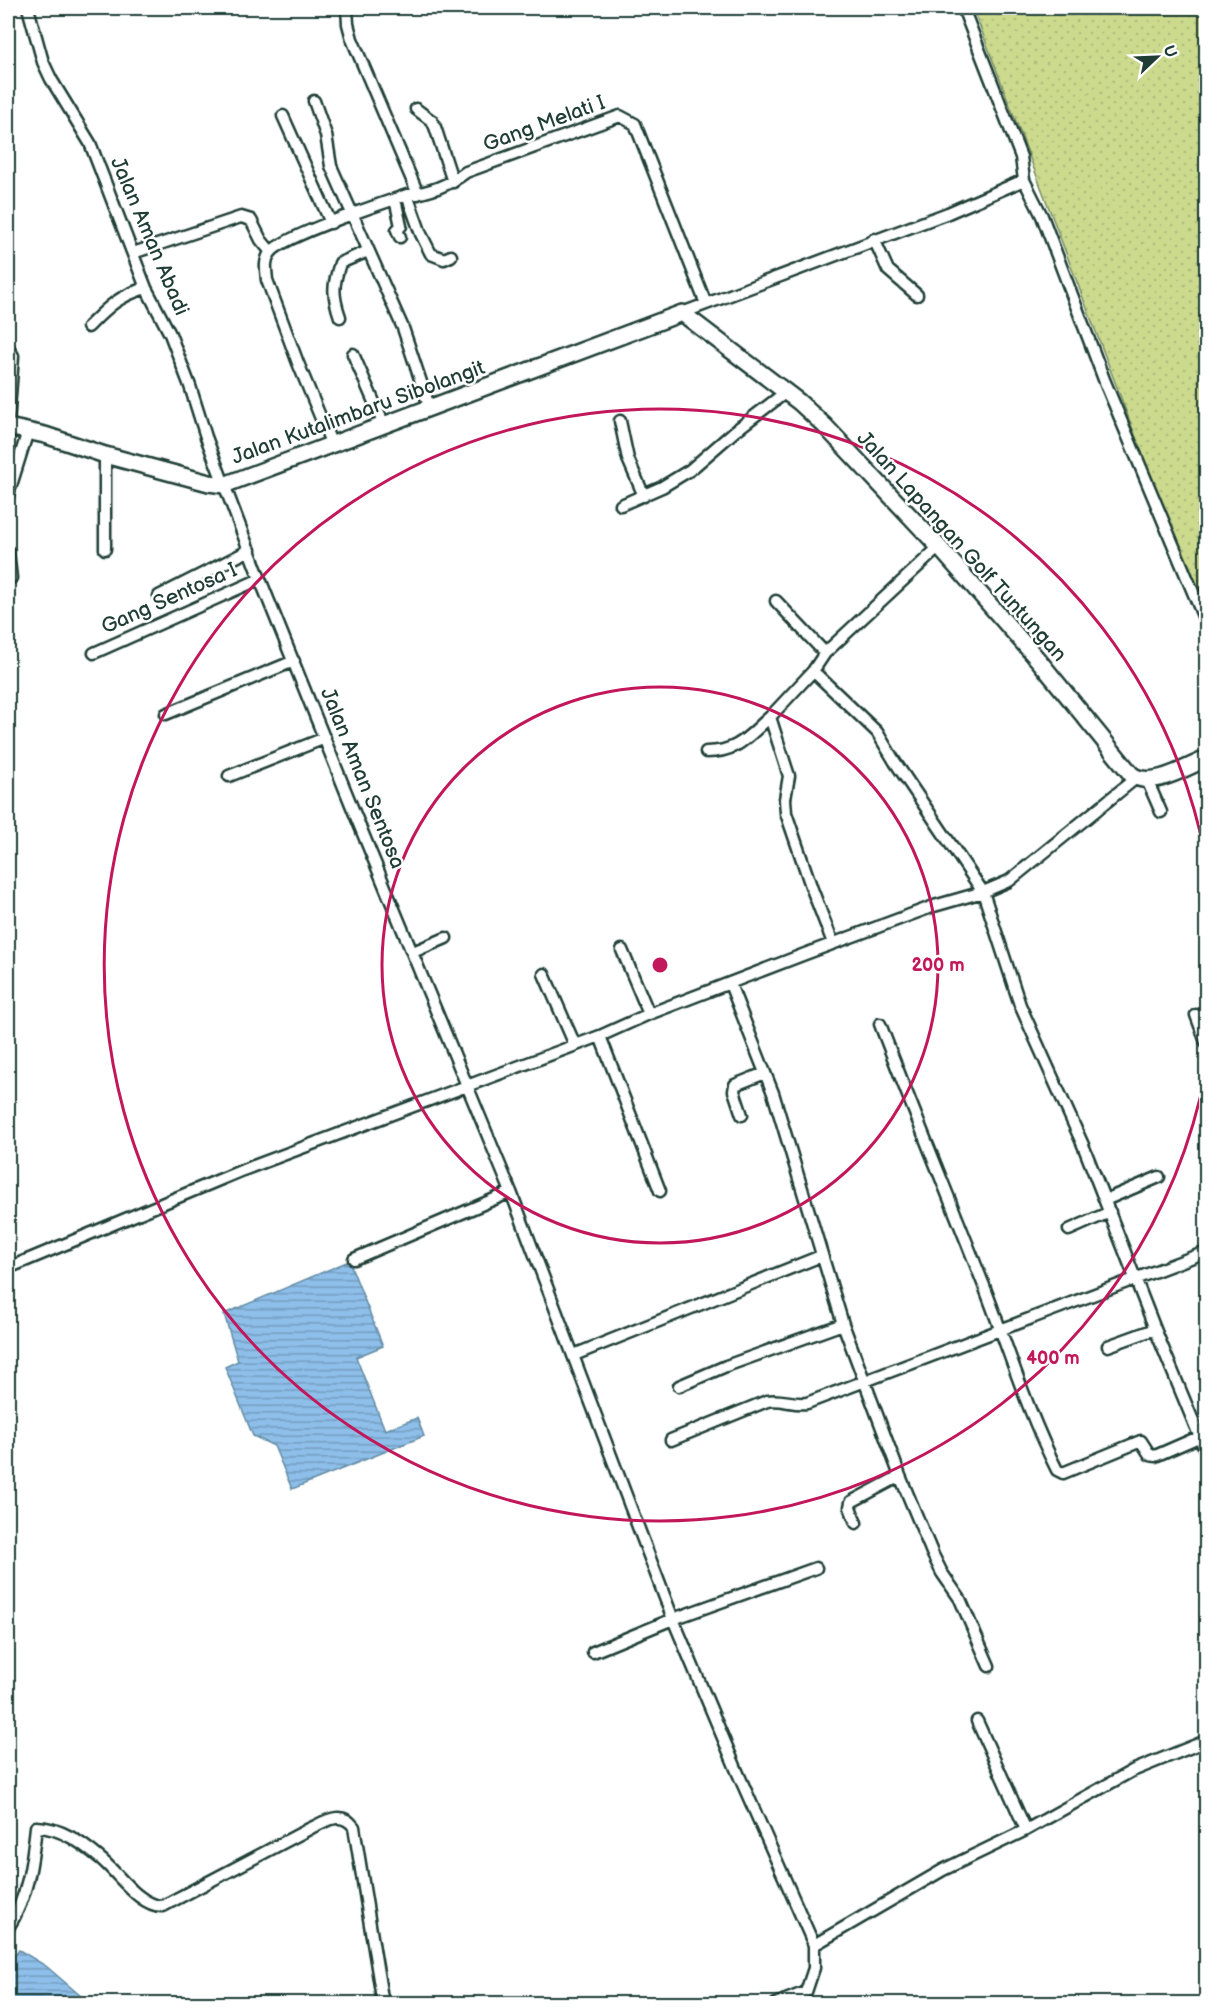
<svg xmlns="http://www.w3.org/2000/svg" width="1214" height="2011" viewBox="0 0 1214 2011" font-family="'Balsamiq Sans',sans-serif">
<defs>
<pattern id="grass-dots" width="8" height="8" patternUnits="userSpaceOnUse" patternTransform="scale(1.5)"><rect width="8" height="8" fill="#ccda8e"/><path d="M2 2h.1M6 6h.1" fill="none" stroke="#afbc7b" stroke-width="1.8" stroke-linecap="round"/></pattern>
<pattern id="water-rules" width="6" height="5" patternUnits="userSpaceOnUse" patternTransform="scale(1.5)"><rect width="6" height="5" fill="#8ebfea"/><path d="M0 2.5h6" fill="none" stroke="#739cbe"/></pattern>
</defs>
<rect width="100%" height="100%" fill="#fff"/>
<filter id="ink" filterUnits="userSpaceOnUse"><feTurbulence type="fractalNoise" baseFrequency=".0167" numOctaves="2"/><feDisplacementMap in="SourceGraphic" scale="12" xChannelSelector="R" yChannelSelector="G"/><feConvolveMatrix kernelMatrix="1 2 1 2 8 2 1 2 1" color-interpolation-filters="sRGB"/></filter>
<g filter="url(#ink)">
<path fill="url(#grass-dots)" stroke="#768c61" stroke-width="1.5" d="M973,8H1206V622Z"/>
<path fill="url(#water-rules)" stroke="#628ba1" stroke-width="1.5" d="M349,1261L383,1346L356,1357L385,1430L417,1418L424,1436L292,1489L274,1446L253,1436L225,1367L238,1361L224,1314Z
M19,1950L46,1966L89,2003H8V1963Z"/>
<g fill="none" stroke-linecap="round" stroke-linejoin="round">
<g stroke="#1f3d34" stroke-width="15">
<path id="street" d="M28,8L43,62L51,79L90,143L146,288L170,334L190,386L206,437L260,579L354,812L511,1192L673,1619L737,1771L814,1945V1968L806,1992L776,2004
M347,8L348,24L352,39L418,194
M314,101L326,135L331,166L403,328L430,409
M416,109L432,121L435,127L453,182
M283,116L331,223
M1024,180L1042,216L1105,382L1206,623
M407,195L421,234L431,254L444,259L451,256
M395,199L401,226L397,230L400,237
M874,239L888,270L917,295
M133,253L241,217L251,220L261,240L271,252
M682,313L948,213L1024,180L1021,157L963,8
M340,317C332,294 333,285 340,263L368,251
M88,327C107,308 118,296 146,288
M8,347L13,356L8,423
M353,354L384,425
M620,421L628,459L644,496
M332,445L298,363L267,280C266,270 264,261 270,253C281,237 383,203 407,195C428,193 449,185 466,172L620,116L635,124L706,304
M8,495L28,431
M621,505L662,487L690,470L735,431L786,392
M105,549V455
M8,551L11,578
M159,596L250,550
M776,601L825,653
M94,653L260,579
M813,671L877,732L895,762L983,892L1020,1005L1083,1145L1155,1329L1206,1452
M166,714L294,661
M706,752C738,752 747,737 770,717
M229,776L325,738
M1147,780L1161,812
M833,943L812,889L786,813L785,799L789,776L770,717L813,671L825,653L939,547
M622,950L649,1014
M413,952L446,938
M544,974L575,1045
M730,984L773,1093L843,1324L900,1476L933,1555L942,1573L960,1599L989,1666
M1196,1015L1206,1042
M880,1024C914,1113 951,1202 986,1291C1009,1351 1028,1413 1057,1470L1063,1473L1141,1441L1150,1455L1155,1456L1201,1436
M600,1036L660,1191
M742,1115L734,1091L735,1085L765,1073
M1105,1200L1159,1177
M1069,1230L1110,1212
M354,1259L511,1192
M8,1268L243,1170L600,1036L649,1014L805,954L934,906L983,892L1009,881L1136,778
M1108,1346L1155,1329
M574,1355L821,1256
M679,1386L726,1366L843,1324
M671,1440L767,1401C781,1398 793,1405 807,1403L1206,1252
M856,1523L850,1507L851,1502L900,1476
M593,1652L673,1619L816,1568
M977,1721L1026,1830
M8,1928C28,1897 32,1863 36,1827C61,1827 83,1844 101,1859C118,1873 140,1907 163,1906L311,1828C326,1821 342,1810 354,1827L383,2004
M814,1945L943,1870L1026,1830L1132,1771L1206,1741"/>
</g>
<g stroke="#1f3d34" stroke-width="20">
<path id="secondary" d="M8,427L45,435L105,455L209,483L224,485L682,313L799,402L825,426L939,547L1040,662L1131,774C1151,790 1186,767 1206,759"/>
</g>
<use href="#street" stroke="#fff" stroke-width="10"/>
<use href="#secondary" stroke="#fff" stroke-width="15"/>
</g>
</g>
<g fill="none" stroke="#c2185b" stroke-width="3">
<circle cx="660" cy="965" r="278"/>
<path d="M1206 1071A556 556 0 1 1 1206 859"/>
</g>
<g text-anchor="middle" stroke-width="5" stroke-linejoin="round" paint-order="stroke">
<g font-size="21" fill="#1f3d34" stroke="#fff">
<text transform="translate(544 123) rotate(-20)" y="7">Gang Melati I</text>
<text transform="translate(150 236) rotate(67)" y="7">Jalan Aman Abadi</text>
<text transform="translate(358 412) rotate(-20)" y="7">Jalan Kutalimbaru Sibolangit</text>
<text transform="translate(962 546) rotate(48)" y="7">Jalan Lapangan Golf Tuntungan</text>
<text transform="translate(169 598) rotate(-24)" y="7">Gang Sentosa I</text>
<text transform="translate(363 778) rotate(68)" y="7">Jalan Aman Sentosa</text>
</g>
</g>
<circle cx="660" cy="965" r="9" fill="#c2185b" stroke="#fff" stroke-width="3"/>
<g font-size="18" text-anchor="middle" font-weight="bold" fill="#c2185b" stroke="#fff" stroke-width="5" stroke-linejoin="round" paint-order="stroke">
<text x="938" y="971">200 m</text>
<text x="1053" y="1364">400 m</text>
</g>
<rect width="1214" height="2011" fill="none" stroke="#fff" stroke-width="30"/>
<rect x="15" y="15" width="1184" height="1981" fill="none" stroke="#1f3d34" stroke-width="2" filter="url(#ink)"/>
<g transform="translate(1157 57) rotate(67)" stroke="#ffffff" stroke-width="4.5" paint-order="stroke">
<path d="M0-4.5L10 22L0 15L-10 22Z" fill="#1f3d34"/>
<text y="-9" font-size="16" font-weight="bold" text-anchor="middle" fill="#1f3d34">U</text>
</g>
</svg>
